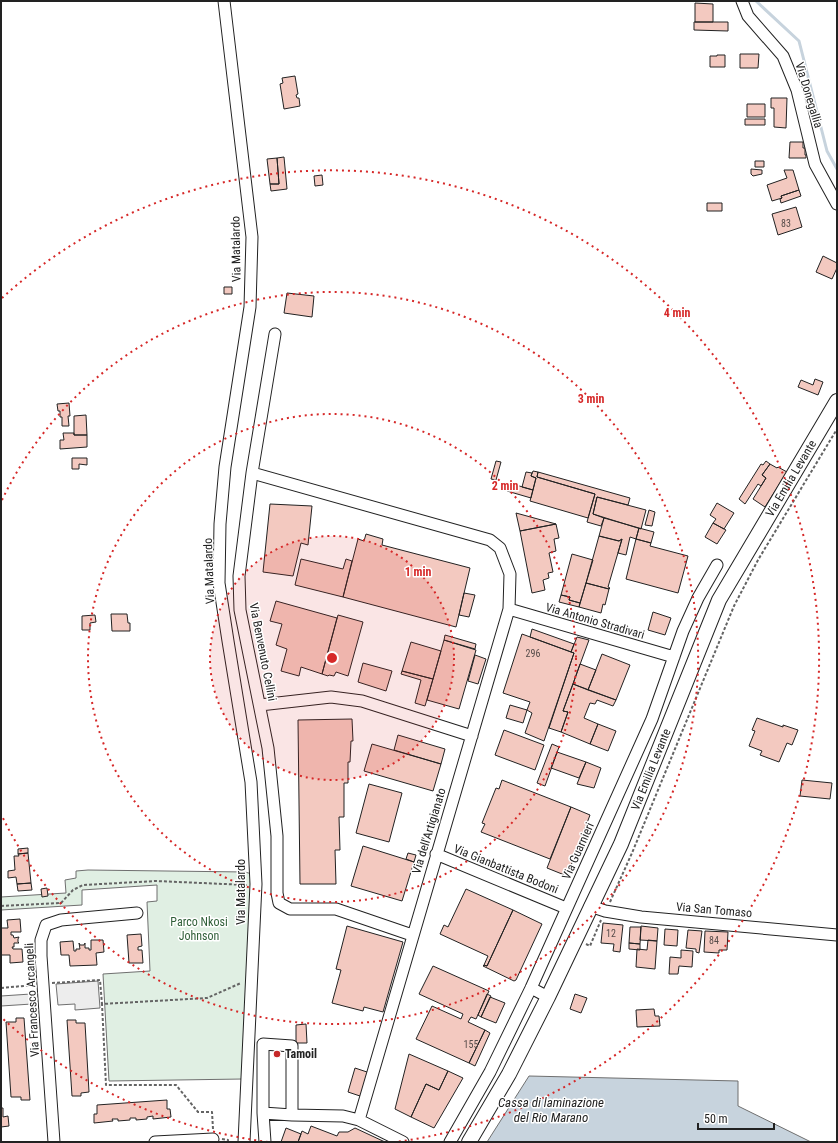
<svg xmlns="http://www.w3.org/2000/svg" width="838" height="1143" viewBox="0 0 838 1143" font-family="'Roboto Condensed',sans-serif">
<rect width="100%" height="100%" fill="#fff"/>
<path fill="#e0efe3" stroke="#6f6f6f" d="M88,870L245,872L252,874L243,1079L109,1081L103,974L150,971L147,902L157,901V885L82,890V905L1,910V897L66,893L65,880L76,878V871Z"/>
<path fill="#ededed" stroke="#6f6f6f" d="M98,981L100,1008L75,1010V1004L58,1005L56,984Z
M31,994L32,1004L1,1006V996Z"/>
<path fill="#c7d3dd" stroke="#6f6f6f" d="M529,1076L738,1081V1106L811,1142H487Z"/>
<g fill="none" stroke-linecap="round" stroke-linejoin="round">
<path stroke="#c7d3dd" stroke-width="3" d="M756,1L799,41L827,151L837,169"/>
</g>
<path fill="#f3c9c0" stroke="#222" d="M695,3L713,4V22H695Z
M694,22H728V31L694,30Z
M740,54H759L758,68H740Z
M717,55H725V67H710V56H717Z
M295,76L298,94L296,95L297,98H299L300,106L284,109L280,84L283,83L282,78Z
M771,98H787L786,128L774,127V108H771Z
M747,104H765V117H747Z
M745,119H765V125H745Z
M790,142H803V148H805V155H806V158H789Z
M284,157L287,189L271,191L270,184H279L277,158Z
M277,158L279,184H270L267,159Z
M755,161H764V167H755Z
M751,169L762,170V174L753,176L751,174Z
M784,170H793L799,190L781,196L782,198L772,201L767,185L787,178Z
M322,175L323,185L315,186L314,176Z
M799,190L801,196L781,203L780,199L782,198L781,196Z
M707,203H722V211H707Z
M796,207L802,227L778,235L772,214Z
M823,256L837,263V268L832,279L816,272Z
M224,287H232V294H224Z
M287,293L314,296L312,317L284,313Z
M815,379L823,382L818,395L798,387L801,380L813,385Z
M69,403L70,416H68L69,426H62V417H60V411H58L57,404Z
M86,415L87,435H74V416Z
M63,433H74V435H87V447L60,449V440H64Z
M72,458H87V465L79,464V469H72Z
M496,461L501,462L496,480L491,479Z
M766,461L770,464L762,475L766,478L761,486L758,484L745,504L739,499L761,464L763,465Z
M770,464L777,468L778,467L787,472L765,507L753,499L766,478L762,475Z
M533,471L538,472L537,477L595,494L588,518L530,501L536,478L531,476Z
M526,472L532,473L531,476L536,478L533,490L522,487Z
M538,472L630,498L628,505L597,497L593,514L604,518L601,526L587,522L595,494L537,477Z
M509,483L533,490L531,498L507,491Z
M597,497L646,510L641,529L593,514Z
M717,503L734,513L724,529L713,523L716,519L710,515Z
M270,504L312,506L308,545L301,543L293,576L263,572Z
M649,510L655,512L652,526L645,525Z
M516,513L556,524L520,531Z
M604,518L639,528L636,539L630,537L626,555L618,553L622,539L619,541L599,536Z
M713,523L726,530L717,544L705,537Z
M556,524L559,538L554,539L556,551L549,553L553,572L548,573L549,578L543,580L545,590L532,593L520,531Z
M639,528L654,532L651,543L636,539Z
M366,534L383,539L382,545L470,568L456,627L343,597L358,539L364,541Z
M599,536L619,541L622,539L608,587L610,588L609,589L586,583Z
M636,539L651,543L650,546L688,556L678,593L626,579Z
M572,554L593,560L580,603L569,600L570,597L561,595Z
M301,559L343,569L346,559L352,561L343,597L295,585Z
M586,583L609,589L605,605L603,604L601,613L579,607Z
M464,593L475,595L469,617L459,615Z
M561,595L570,597L569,600L580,603L579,607L559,602Z
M276,601L337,618L322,674L301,667L299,676L281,671L287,649L276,645L282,624L270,621Z
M653,612L671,618L665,635L648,630Z
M111,614H127L128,623H130V631H112Z
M95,615L96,622L90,623V630H82V616Z
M338,615L363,622L348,676L336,672L334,676L329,675L328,676L322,674Z
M532,629L574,644L571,652L530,637Z
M522,634L574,653L544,741L525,733L532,713L527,710L530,702L503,693Z
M445,635L476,644L475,649L444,640Z
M577,637L589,640L563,711L568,712L561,732L549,728L574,653L571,652Z
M444,640L476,650L459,709L427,700Z
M411,642L441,651L433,679L402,671Z
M602,654L630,665L616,700L588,690Z
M475,655L486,659L478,684L468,681Z
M363,663L392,671L386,691L358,682Z
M580,664L596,670L588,690L573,684Z
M402,671L433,679L425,706L415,703L421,680L401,674Z
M573,684L616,700L613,706L597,700L595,704L590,703L584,718L598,724L590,744L561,732L568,712L563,711Z
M510,705L527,710L523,723L506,718Z
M757,718L783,727V725L798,730L792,745L787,743L779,762L760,755L762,751L749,746L755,731L752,730Z
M352,719L353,741H351L350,762H348V783H344V817H339L340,850H335L336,884H300L298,720Z
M598,724L616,731L608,751L590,744Z
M504,730L544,745L535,770L495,755Z
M398,735L445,749L441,764L394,750Z
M372,744L441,764L433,791L364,771Z
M552,744L559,747L545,786L537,783Z
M557,752L586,762L579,778L551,768Z
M586,762L601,768L594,788L577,784Z
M502,780L571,807L550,859L481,832L485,824L482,823L496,788L499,789Z
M802,780L832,783L830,799L800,796Z
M369,784L402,793L389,842L356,833Z
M571,807L590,815L567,876L547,868Z
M363,846L414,862L402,901L351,886Z
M28,848V853L18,854V849Z
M28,853L31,883L17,884L16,877L8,878V871L15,870L14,856H19L18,854Z
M408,853L416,855L414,862L406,859Z
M31,883L32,890L18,891L17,884Z
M47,888L48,896L42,897L41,889Z
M466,889L513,910L487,966L484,965L488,956L440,934L444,925L448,927Z
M513,910L542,924L516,980L514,981L483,966L484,965L487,966Z
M20,919L21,932H11V935H13L14,938L19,937L18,939V942L19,943H14V947H12L13,949H22L23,962L10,963V955H1V928H8L7,920Z
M603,923L623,925L620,952L613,951L614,944L601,943Z
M347,926L403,942L383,1012L364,1007L363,1011L332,1003L341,970L336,969Z
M641,926L658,928L657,941L640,940Z
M630,927H641L640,944L629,943Z
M665,929L678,930L677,946L664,945Z
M688,930L702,931L699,953L696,952V949L686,948Z
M705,931L728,932L727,950H719V953L704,952Z
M141,934L142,946L138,947V950H142L143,963H129L127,935Z
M91,940H103L104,952L96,953L97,965L70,966L69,955H61L60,942L73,941L74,951H76V949H80L79,943L80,945H84L85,943V948H89V950H91Z
M648,940L657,941L655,969L636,967L637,949L647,950Z
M629,943L640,944V950L629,949Z
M681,950L693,951L692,967L679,966L678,974H669L670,957L681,958Z
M433,966L489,991L476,1019L471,1017L468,1022L485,1030L469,1063L416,1039L432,1006L461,1019L463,1014L419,994Z
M487,994L491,996L481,1017L478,1015Z
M575,994L587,998L581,1013L570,1009Z
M490,997L505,1003L496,1023L481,1017Z
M654,1009L655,1016H659L660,1026L637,1027L636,1010Z
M16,1018H24L30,1100H21V1097H11L6,1022H16Z
M67,1020H76V1023H85L89,1092L81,1093V1096H72Z
M306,1024L307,1043H296V1025Z
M485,1030L490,1033L475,1066L469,1063Z
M409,1054L448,1071L439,1090L426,1084L411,1117L395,1109Z
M355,1068L370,1073L363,1097L348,1092Z
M448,1071L463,1078L434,1128L411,1117L426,1084L439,1090Z
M167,1100V1109H170L171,1117L153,1119V1116L147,1117V1119L136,1120V1118H130V1120L118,1121V1119H112L113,1121L94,1123V1114H97V1105Z
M1,1108H3V1117L8,1116L9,1126L1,1127Z
M311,1126L337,1136L339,1132H348L355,1128L385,1142H298L302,1131L308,1134Z
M286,1128L301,1134L298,1142H281Z"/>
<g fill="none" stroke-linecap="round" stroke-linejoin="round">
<g stroke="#222" stroke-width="13">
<path id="minor" d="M224,1L252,237L250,307L225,467L220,524L219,583L228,641L251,782L256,884L244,1142
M742,1L748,16L783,56L797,90L815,164L837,204
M275,334L252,473L239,576L240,610L268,748L277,836V893L279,903L290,909H336L412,935
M252,473L490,540L500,548L510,574L509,609L359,1120
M509,609L674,657
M260,705L331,697L362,701L472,736
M436,854L566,908
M590,906L605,911L641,917L837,935
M531,988L548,997
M263,1113L292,1115L343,1116L359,1120L403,1142
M54,1142L41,956V940L46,925L61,920L137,913
M155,1142L213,1139
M265,1142L263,1113V1044L292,1046V1115
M450,1142L490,1072L531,988L652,719L683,631L698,598L717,565"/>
</g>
<g stroke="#222" stroke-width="16">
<g id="major">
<path id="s1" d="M469,1142L509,1074L548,997L621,844L719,600L837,401"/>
</g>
</g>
<path stroke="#646464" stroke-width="2" stroke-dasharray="3 2" stroke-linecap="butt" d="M610,902L632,853L734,606L758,560L837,429
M1,906L61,903L73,890L83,885L156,881L247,885
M586,944L590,946L601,920
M52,983L100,980L102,1004
M1,988L34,985
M213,1129L212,1112H198L176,1085H106L102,1004L207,998L241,983
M222,1139L228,1140V1142"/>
<use href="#minor" stroke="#fff" stroke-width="11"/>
<use href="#major" stroke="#fff" stroke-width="14"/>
</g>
<circle cx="332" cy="658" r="122" fill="#d62828" fill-opacity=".12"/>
<g fill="none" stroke="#d62828" stroke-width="2" stroke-dasharray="2 4">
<circle cx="332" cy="658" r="122"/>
<circle cx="332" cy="658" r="244"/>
<path d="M2 500A366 366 0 1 1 2 816"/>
<path d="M268 1142A488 488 0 0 1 2 1018M2 298A488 488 0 1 1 396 1142"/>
</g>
<circle fill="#c62828" stroke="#fff" stroke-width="1.5" cx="277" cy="1054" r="4"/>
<g text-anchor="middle" stroke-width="3" stroke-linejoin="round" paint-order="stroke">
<g font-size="10" fill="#564c4a">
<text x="786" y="227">83</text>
<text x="533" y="657">296</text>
<text x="611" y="937">12</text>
<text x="714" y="944">84</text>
<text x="471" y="1048">155</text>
</g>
<g font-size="12" fill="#222" stroke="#fff">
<text transform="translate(809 95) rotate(73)" y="4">Via Donegallia</text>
<text transform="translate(236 249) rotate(-91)" y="4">Via Matalardo</text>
<text dy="4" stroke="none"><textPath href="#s1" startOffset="739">Via Emilia Levante</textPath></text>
<text transform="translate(209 571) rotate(-92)" y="4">Via Matalardo</text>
<text transform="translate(595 621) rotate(16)" y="4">Via Antonio Stradivari</text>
<text transform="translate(263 652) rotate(79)" y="4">Via Benvenuto Cellini</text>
<text dy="4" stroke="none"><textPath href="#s1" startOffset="415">Via Emilia Levante</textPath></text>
<text transform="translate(429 831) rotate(-73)" y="4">Via dell'Artigianato</text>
<text transform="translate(578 851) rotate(-66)" y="4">Via Guarnieri</text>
<text transform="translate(506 869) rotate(22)" y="4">Via Gianbattista Bodoni</text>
<text transform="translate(241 892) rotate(-90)" y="4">Via Matalardo</text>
<text transform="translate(714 910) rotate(5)" y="4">Via San Tomaso</text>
<text transform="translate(32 1000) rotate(-93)" y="4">Via Francesco Arcangeli</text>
</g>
<g font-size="12" fill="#2f5e38" stroke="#fff">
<text x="199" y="926">Parco Nkosi<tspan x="199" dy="14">Johnson</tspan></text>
</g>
<g font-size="12" font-weight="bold" fill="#222" stroke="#fff" text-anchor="start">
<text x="285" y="1058">Tamoil</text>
</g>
<g font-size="13" font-style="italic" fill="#222" stroke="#fff">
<text x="551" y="1107">Cassa di laminazione<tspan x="551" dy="15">del Rio Marano</tspan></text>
</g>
</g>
<circle cx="332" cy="658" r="6" fill="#d62828" stroke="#fff" stroke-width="2"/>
<g font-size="12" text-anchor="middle" font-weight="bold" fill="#d62828" stroke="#fff" stroke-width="3" stroke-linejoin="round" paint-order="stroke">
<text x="677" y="317">4 min</text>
<text x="591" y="403">3 min</text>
<text x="505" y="490">2 min</text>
<text x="418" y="576">1 min</text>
</g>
<rect width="838" height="1143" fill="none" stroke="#222222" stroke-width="4"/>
<path d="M698 1123v6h76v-6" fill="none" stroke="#222222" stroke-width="2"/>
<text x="704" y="1123" font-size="12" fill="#222222" stroke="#ffffff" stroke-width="3" paint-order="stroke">50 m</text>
</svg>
